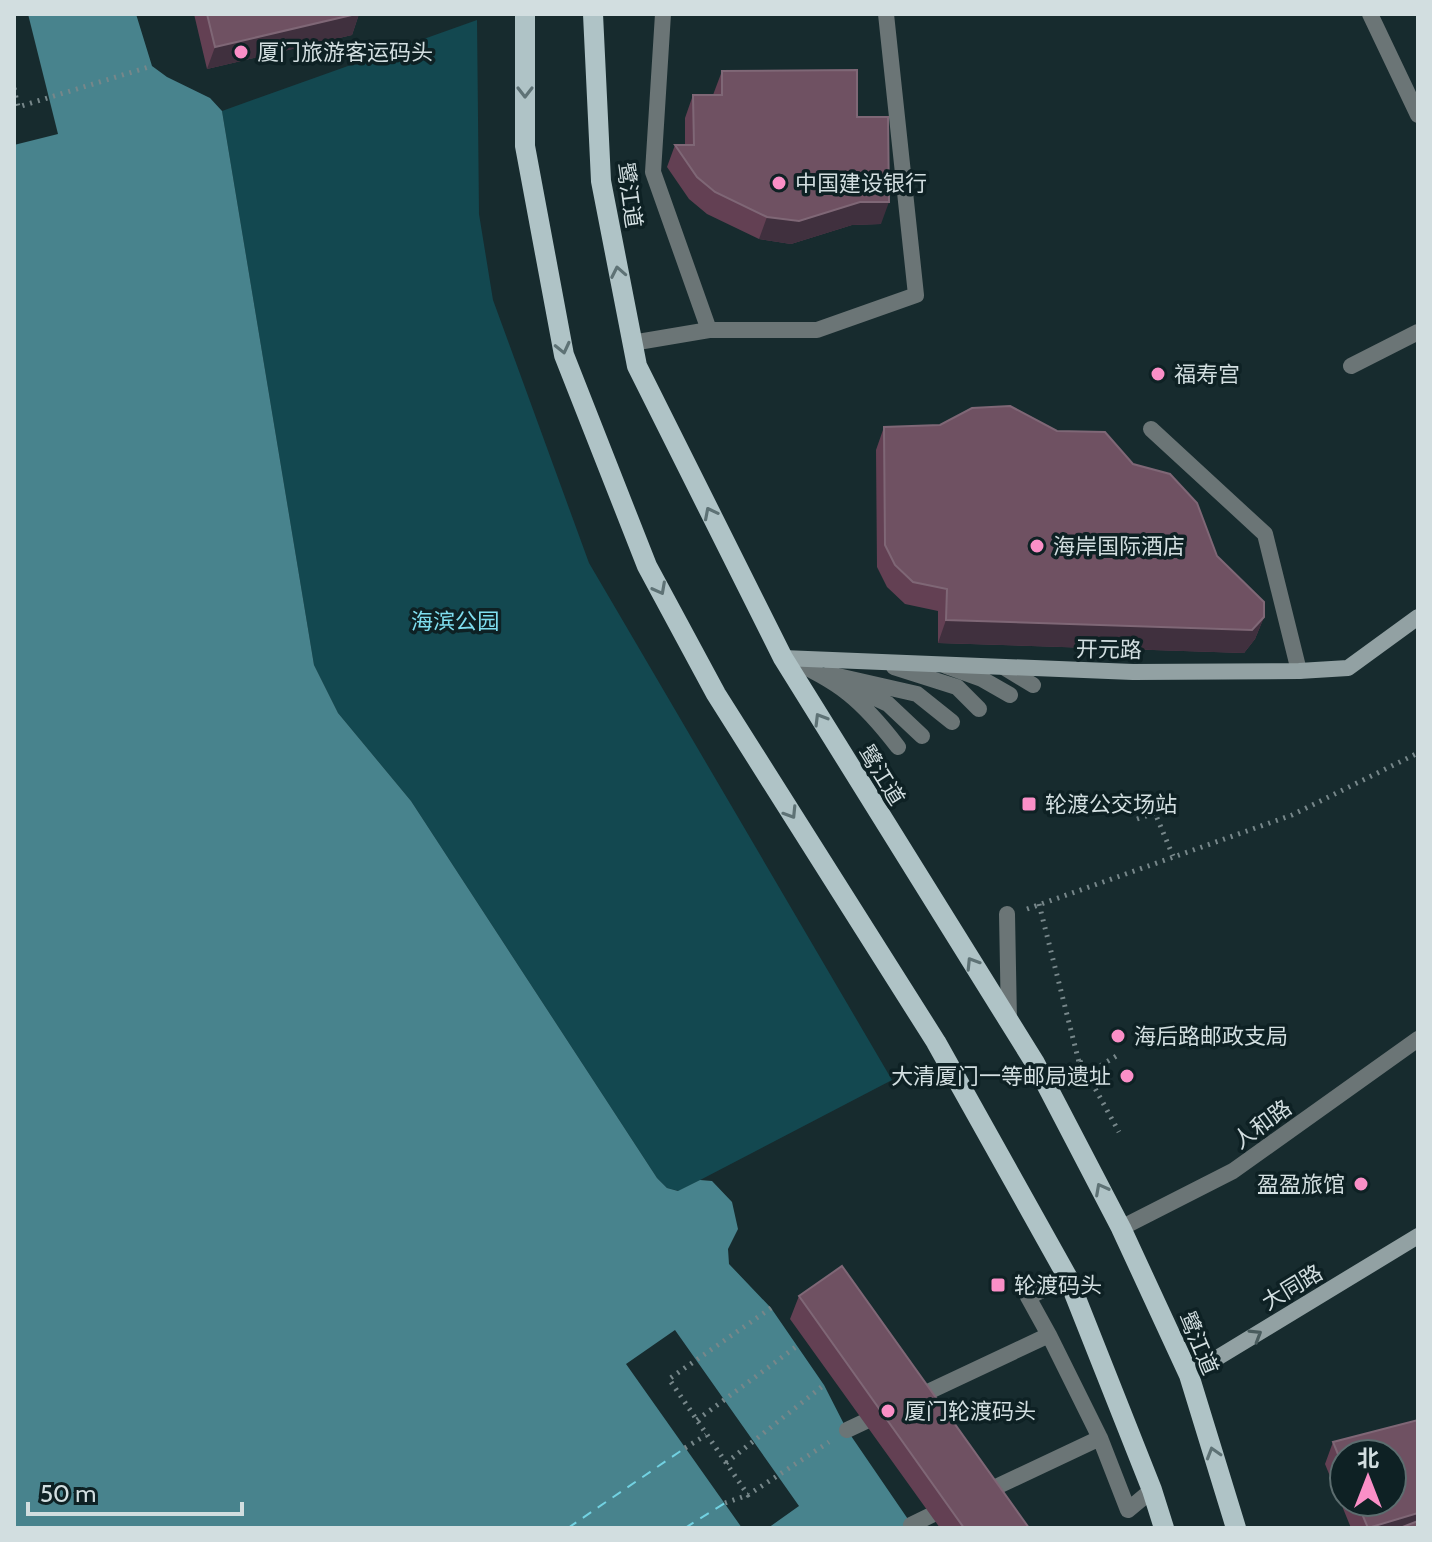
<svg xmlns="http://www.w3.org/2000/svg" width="1432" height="1542" viewBox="0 0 1432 1542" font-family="Cabin,'Noto Sans SC',sans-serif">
<rect width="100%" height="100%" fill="#172b2e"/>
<path fill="#134850" d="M477,20L479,214L493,300L589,563L892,1080L679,1191L667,1188L657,1178L411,801L338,713L314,665L222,111Z"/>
<path fill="#48838d" d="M14,14H136L152,66L167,77L210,98L222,111L314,665L338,713L411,801L657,1178L667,1188L678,1191L700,1180L712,1181L732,1202L738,1229L728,1249L729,1264L771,1308L824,1385L847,1430L914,1528H14Z"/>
<path fill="#172b2e" d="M14,14H28L58,134L14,145Z
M675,1330L799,1506L768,1528H742L626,1364Z"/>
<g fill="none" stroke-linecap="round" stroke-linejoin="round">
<path stroke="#72d2e2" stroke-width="2" stroke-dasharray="10 8" stroke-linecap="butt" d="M568,1528L685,1448
M685,1528L725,1503"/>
<path stroke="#77878a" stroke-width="5" stroke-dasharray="2 6" stroke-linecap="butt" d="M14,88L18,107L152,66
M1137,819L1155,813L1173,856
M1039,904L1079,1062
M1027,909L1292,815L1418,753
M1080,1061L1119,1132
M1087,1074L1118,1055
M771,1308L669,1379L748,1495L829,1442
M697,1420L797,1346
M685,1448L706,1435
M726,1463L824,1385
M725,1503L748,1495"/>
<path stroke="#6b7576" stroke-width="16" d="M785,658C839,681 862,700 898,747
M946,666L982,679L1010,695
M894,667L957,687L979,709
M1005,668L1033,685
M829,674L917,694L952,722
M852,687L888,704L922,736
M1007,914L1009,1021"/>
<path stroke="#6b7576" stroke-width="16" d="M663,14L653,172L709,330H817L916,295L886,14
M1370,14L1418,115
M632,343L709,330
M1351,366L1418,332
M1151,429L1265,534L1299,671
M1121,1228L1233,1171L1418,1039
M1049,1335L1100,1438
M913,1399L1049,1335L1028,1297L1068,1278
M847,1430L881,1414
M979,1495L1100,1438L1128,1510L1152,1490
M911,1525L950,1506"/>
<path stroke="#92a1a3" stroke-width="16" d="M783,658L1133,672L1299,671L1348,668L1418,617
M1189,1375L1418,1236"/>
<path stroke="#afc3c6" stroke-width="20" d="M525,14V146L564,355L647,566L716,694L936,1042L1068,1278L1152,1490L1164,1528
M593,14L601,181L637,366L783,658L1035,1063L1121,1228L1189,1375L1236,1528"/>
</g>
<path fill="#634053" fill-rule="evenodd" d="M194,14H359L352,35L207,69Z
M722,71L857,117L881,224L852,225L791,244L759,239L707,214L689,199L667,167L675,145H685V118L693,95H713Z
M884,427L1217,556L1264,617L1255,639L1244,653L938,643V611L905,604L887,587L877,567L876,450Z
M799,1296L1029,1528H940L790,1319Z
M1333,1442L1418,1528H1351L1325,1464ZM1344,1454L1392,1502H1344Z"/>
<path fill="#40303e" d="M356,14H359L352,35L207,69L215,47Z
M860,202H889L881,224L852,225L791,244L759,239L767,217Z
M1264,617L1255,639L1244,653L938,643L946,620Z
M1418,1513V1528H1370Z"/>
<path fill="#6f5162" stroke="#7f6776" stroke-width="2" d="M207,14H356L215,47Z
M857,70V117H888L889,202H860L799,221L767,217L715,192L697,177L675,145H694L693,95H722V71Z
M1010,406L1057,431L1105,432L1133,464L1170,474L1197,503L1217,556L1264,602V617L1252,630L946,620L947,589L913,582L895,565L885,545L884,427L940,425L972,408Z
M842,1266L1029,1528H964L799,1296Z
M1418,1420V1513L1368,1528L1357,1502H1392V1454H1344V1469L1333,1442Z
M1418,1521V1528H1400Z"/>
<defs><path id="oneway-chevron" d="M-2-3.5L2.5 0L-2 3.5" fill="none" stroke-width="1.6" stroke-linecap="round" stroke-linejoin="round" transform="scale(2)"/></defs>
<g stroke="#5e7275">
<use href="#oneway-chevron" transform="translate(525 92) rotate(90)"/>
<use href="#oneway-chevron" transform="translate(618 272) rotate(-101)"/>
<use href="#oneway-chevron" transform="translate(563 348) rotate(77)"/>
<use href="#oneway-chevron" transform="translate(710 513) rotate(-117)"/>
<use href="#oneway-chevron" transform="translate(660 589) rotate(62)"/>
<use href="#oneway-chevron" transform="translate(820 719) rotate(-121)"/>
<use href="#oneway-chevron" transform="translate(791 813) rotate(58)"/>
<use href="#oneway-chevron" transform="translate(972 963) rotate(-122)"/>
<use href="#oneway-chevron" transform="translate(1101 1189) rotate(-118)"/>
<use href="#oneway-chevron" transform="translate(1213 1453) rotate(-107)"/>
</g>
<use stroke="#495b5d" href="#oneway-chevron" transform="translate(1256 1335) rotate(-31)"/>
<g fill="#fa8fc7" stroke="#0e2124" stroke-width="3">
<circle cx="241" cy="52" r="8"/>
<circle cx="779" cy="183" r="8"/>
<circle cx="1158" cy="374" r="8"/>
<circle cx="1037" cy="546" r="8"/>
<rect x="1021" y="796" width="16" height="16" rx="4"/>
<circle cx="1118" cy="1036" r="8"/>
<circle cx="1127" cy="1076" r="8"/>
<circle cx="1361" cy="1184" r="8"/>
<rect x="990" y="1277" width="16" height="16" rx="4"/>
<circle cx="888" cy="1411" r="8"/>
</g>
<g text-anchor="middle" stroke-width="7" stroke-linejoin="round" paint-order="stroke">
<g font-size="22" fill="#d2dee0" stroke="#0e2124" text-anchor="start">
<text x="257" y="60">厦门旅游客运码头</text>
<text x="795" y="191">中国建设银行</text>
<text x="1174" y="382">福寿宫</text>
<text x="1053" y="554">海岸国际酒店</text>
<text x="1045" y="812">轮渡公交场站</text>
<text x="1134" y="1044">海后路邮政支局</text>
<text x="1111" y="1084" text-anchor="end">大清厦门一等邮局遗址</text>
<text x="1345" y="1192" text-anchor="end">盈盈旅馆</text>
<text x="1014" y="1293">轮渡码头</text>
<text x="904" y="1419">厦门轮渡码头</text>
</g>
<g font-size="22" fill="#d2dee0" stroke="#0e2124">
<text transform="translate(630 195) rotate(82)" y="8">鹭江道</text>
<text transform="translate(1109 649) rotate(1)" y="8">开元路</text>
<text transform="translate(882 775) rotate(58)" y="8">鹭江道</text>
<text transform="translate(1262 1124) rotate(-36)" y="8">人和路</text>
<text transform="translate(1292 1287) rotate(-31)" y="8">大同路</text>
<text transform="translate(1199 1343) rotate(67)" y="8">鹭江道</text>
</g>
<g font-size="22" fill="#7fdeef" stroke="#0e2124">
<text x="455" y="629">海滨公园</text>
</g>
</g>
<rect width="1432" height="1542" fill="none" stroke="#d2dee0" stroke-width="32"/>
<g transform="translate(1368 1478)"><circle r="38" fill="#0e2124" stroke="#5c6d6f" stroke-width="2"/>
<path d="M0-6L14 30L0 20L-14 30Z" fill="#fa8fc7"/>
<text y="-12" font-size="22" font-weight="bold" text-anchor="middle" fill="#d2dee0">北</text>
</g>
<path d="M28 1502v12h214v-12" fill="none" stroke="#d2dee0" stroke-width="4"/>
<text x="40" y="1502" font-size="24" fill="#d2dee0" stroke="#0e2124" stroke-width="6" paint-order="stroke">50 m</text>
</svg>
